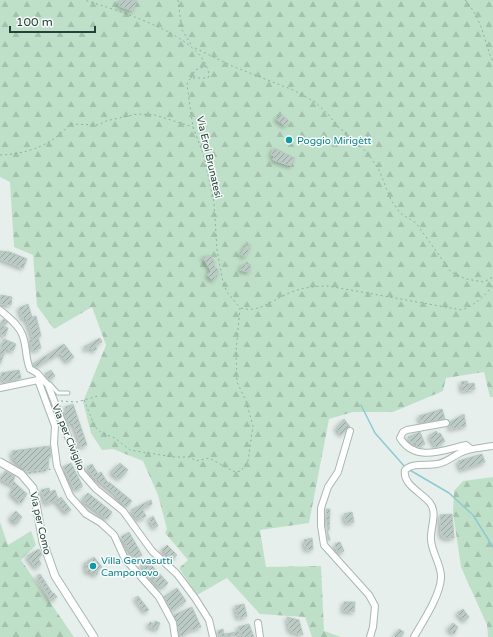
<svg xmlns="http://www.w3.org/2000/svg" width="493" height="637" viewBox="0 0 493 637" font-family="'Varela Round',sans-serif">
<defs>
<pattern id="forest-firs" width="22" height="20" patternUnits="userSpaceOnUse"><rect width="22" height="20" fill="#bfe0c8"/><path d="M5 1l3.5 6h-7zM16 11l3.5 6h-7z" fill="#a4c1ad"/></pattern>
<pattern id="building-hatch" width="6" height="6" patternUnits="userSpaceOnUse"><rect width="6" height="6" fill="#bbcac4"/><path d="M-1 1l2-2M0 6l6-6M5 7l2-2" fill="none" stroke="#98a6a0"/></pattern>
<filter id="shadow"><feDropShadow dx="-2" dy="2" stdDeviation="2" flood-color="#0004"/></filter>
</defs>
<rect width="100%" height="100%" fill="#e6efeb"/>
<path fill="url(#forest-firs)" d="M0,0H493V397H490L484,372L446,378L443,391L393,412H353L329,419L309,523L260,530L266,567L321,566L324,631L341,637H312L305,617L260,614L227,578L197,595L179,568L188,560L165,533L167,529L158,495L143,461L113,449L102,450L91,433L83,402L106,345L92,307L54,329L37,306L33,255L14,247L10,182L0,177Z
M493,477V637H488L487,625L461,567L453,512L454,491L463,481Z
M0,522L8,545L31,531L36,545L21,560L74,637H0Z"/>
<g fill="none" stroke-linecap="round" stroke-linejoin="round">
<path stroke="#8ec9d4" stroke-width="1.5" d="M361,405L375,433L405,467
M408,469L449,493L473,515L493,547"/>
</g>
<path fill="url(#building-hatch)" stroke="#b8c9c2" filter="url(#shadow)" d="M121,0H137L133,11L119,6Z
M281,114L289,121L285,126L276,119Z
M274,148L295,158L291,166L273,160L274,156L271,155Z
M247,243L251,245L245,257L241,255Z
M0,251L10,252L27,259L23,268L0,259Z
M211,255L215,263L212,264L219,271L213,281L207,275L211,271L203,257Z
M243,264L251,265L249,272L240,270Z
M1,295L12,297L11,305L0,304Z
M28,304L32,317L36,316L41,336L38,337L41,348L33,351L29,341L33,339L30,329L26,318L23,319L19,308Z
M4,319L8,322L3,326L8,328L5,336L0,334V324Z
M100,338L102,342L95,345L97,349L93,351L90,348L86,350L84,347Z
M4,339L16,344L13,351L6,349L0,364V351Z
M64,344L74,357L67,362L60,353L36,367L34,366L33,364Z
M19,370L21,378L6,382L2,380L1,373Z
M51,370L55,376L49,380L45,374Z
M467,381L468,384L474,383L475,389L462,391L461,382Z
M73,404L87,445L80,447L78,442H80L73,423L68,424L63,412L66,410L65,407Z
M442,409L445,419L421,423L419,416Z
M464,414L466,426L450,429V422Z
M344,419L350,427L341,435L336,428Z
M436,431L438,434L440,433L445,441L436,447L429,436Z
M420,432L425,444L418,447L416,442L411,443L408,437Z
M50,446L51,457H49L48,469L25,471L13,459L12,451Z
M482,454L485,462L461,470L458,461Z
M71,463L82,485V487L75,490L63,467Z
M120,463L128,470L119,479L111,472Z
M92,464L98,474L101,472L108,483L109,482L132,501L126,507L114,493L98,480L99,479L96,480L93,476L87,467Z
M5,471L15,476L13,481L27,494L21,503L10,493L16,487L0,479Z
M49,488L50,492L55,490L58,499L46,504L41,490Z
M88,493L112,512L107,519L82,500Z
M61,497L71,510L66,513L56,501Z
M151,500L152,504L142,509L146,516L138,520L131,510Z
M326,509H330L329,530H327L330,540H328Z
M16,511L22,517L16,524L10,518Z
M352,512L354,522L346,523L344,514Z
M452,514L454,538H443V535H441L440,515Z
M153,516L158,526L154,528L149,519Z
M129,532L142,555L135,559L121,537Z
M312,538L313,549L306,550L304,540Z
M340,542L344,551L338,554L335,544Z
M167,545L177,555L172,560L162,550Z
M39,549L42,555L38,558L41,564L36,568L27,556Z
M94,557L102,567L98,570L97,575L92,574L90,571L88,573L85,569L87,567L84,564Z
M147,560L168,583L161,589L141,566Z
M40,574L53,594L54,593L57,597L51,601L37,576Z
M177,588L186,601L172,611L164,597Z
M138,596L149,610L145,612L135,598Z
M344,602H355L354,612L343,611Z
M244,604L247,616L238,618L235,606Z
M192,607L201,627L185,632L186,634L181,636L174,615Z
M463,609L469,617L464,621L457,613Z
M287,617L299,620L303,635L290,631Z
M155,621L160,623L157,630L148,626L150,622L154,624Z
M453,623L458,627L454,634L448,629Z
M249,624L254,637H243L242,635L218,637V631L223,629L224,634L231,633L240,631L238,627Z
M399,629L404,632L401,637H394Z"/>
<g fill="none" stroke-linecap="round" stroke-linejoin="round">
<g stroke="#a8b8b2" stroke-width="5">
<path id="service" d="M50,384L58,393H68"/>
</g>
<g stroke="#a8b8b2" stroke-width="8">
<path id="minor" d="M0,310C8,317 18,324 22,334C27,345 25,358 30,369L37,373L43,380
M38,380L55,426L54,443L57,466L70,496L86,514L101,523L114,535L125,559L159,597L173,623L175,637
M0,388L38,380H43L48,385L82,473L96,489L123,511L152,551L177,574L195,598L209,620L213,637
M446,423L407,430L403,432L400,438C415,463 444,450 466,445L471,449
M350,431L338,472L328,487L321,508V526L324,545L369,595L375,606L373,627L370,637
M258,623L260,637
M414,637C423,621 440,596 441,578C442,565 431,552 431,539C430,528 438,513 430,503C423,493 402,485 405,470C413,462 427,466 437,464C446,463 452,457 460,453C470,448 482,448 493,446"/>
</g>
<g stroke="#a8b8b2" stroke-width="9">
<path id="tertiary" d="M0,462L21,474L33,488L43,542L55,576L94,637"/>
</g>
<path stroke="#86b3a5" stroke-width="1" stroke-dasharray="2 3" stroke-linecap="butt" d="M178,0L182,30L192,46
M465,0C483,20 483,39 493,62
M195,48L232,66L293,90L315,102L328,114L338,127L353,138L369,155L379,170L391,200L400,213L416,223L451,272L466,279L484,282L493,277
M191,78L195,70L206,66
M0,155C28,154 52,145 70,124L98,125L106,121L137,114L155,115L193,127
M241,308C258,313 269,302 285,295C298,288 314,286 328,286L462,310C476,304 484,297 493,285
M84,400L95,427L102,433L115,438L130,450L173,457H190L196,461L209,458L235,472L241,471L248,461L253,426L246,401L237,382L236,351L240,308L227,292L223,282L217,250L214,203L204,156L193,127L187,85L188,81L191,78H208C210,72 207,68 205,63C189,32 117,10 84,0
M61,401L77,402L98,396
M29,473L52,469"/>
<use href="#service" stroke="#fff" stroke-width="3"/>
<use href="#minor" stroke="#fff" stroke-width="6"/>
<use href="#tertiary" stroke="#fff" stroke-width="7"/>
</g>
<g fill="#0f9aa8" stroke="#f7fbf9" stroke-width="1.5">
<circle cx="289" cy="140" r="4"/>
<circle cx="93" cy="566" r="4"/>
</g>
<g text-anchor="middle" stroke-width="3" stroke-linejoin="round" paint-order="stroke">
<g font-size="10" fill="#0d838f" stroke="#f7fbf9" text-anchor="start">
<text x="297" y="144">Poggio Mirigètt</text>
<text x="101" y="564">Villa Gervasutti<tspan x="101" dy="12">Camponovo</tspan></text>
</g>
<g font-size="10" fill="#24423a" stroke="#f7fbf9">
<text transform="translate(210 157) rotate(77)" y="4">Via Eroi Brunatesi</text>
<text transform="translate(69 437) rotate(68)" y="4">Via per Civiglio</text>
<text transform="translate(41 523) rotate(77)" y="4">Via per Como</text>
</g>
</g>
<path d="M10 26v6h85v-6" fill="none" stroke="#24423a" stroke-width="2"/>
<text x="16" y="26" font-size="12" fill="#24423a" stroke="#f7fbf9" stroke-width="3" paint-order="stroke">100 m</text>
</svg>
